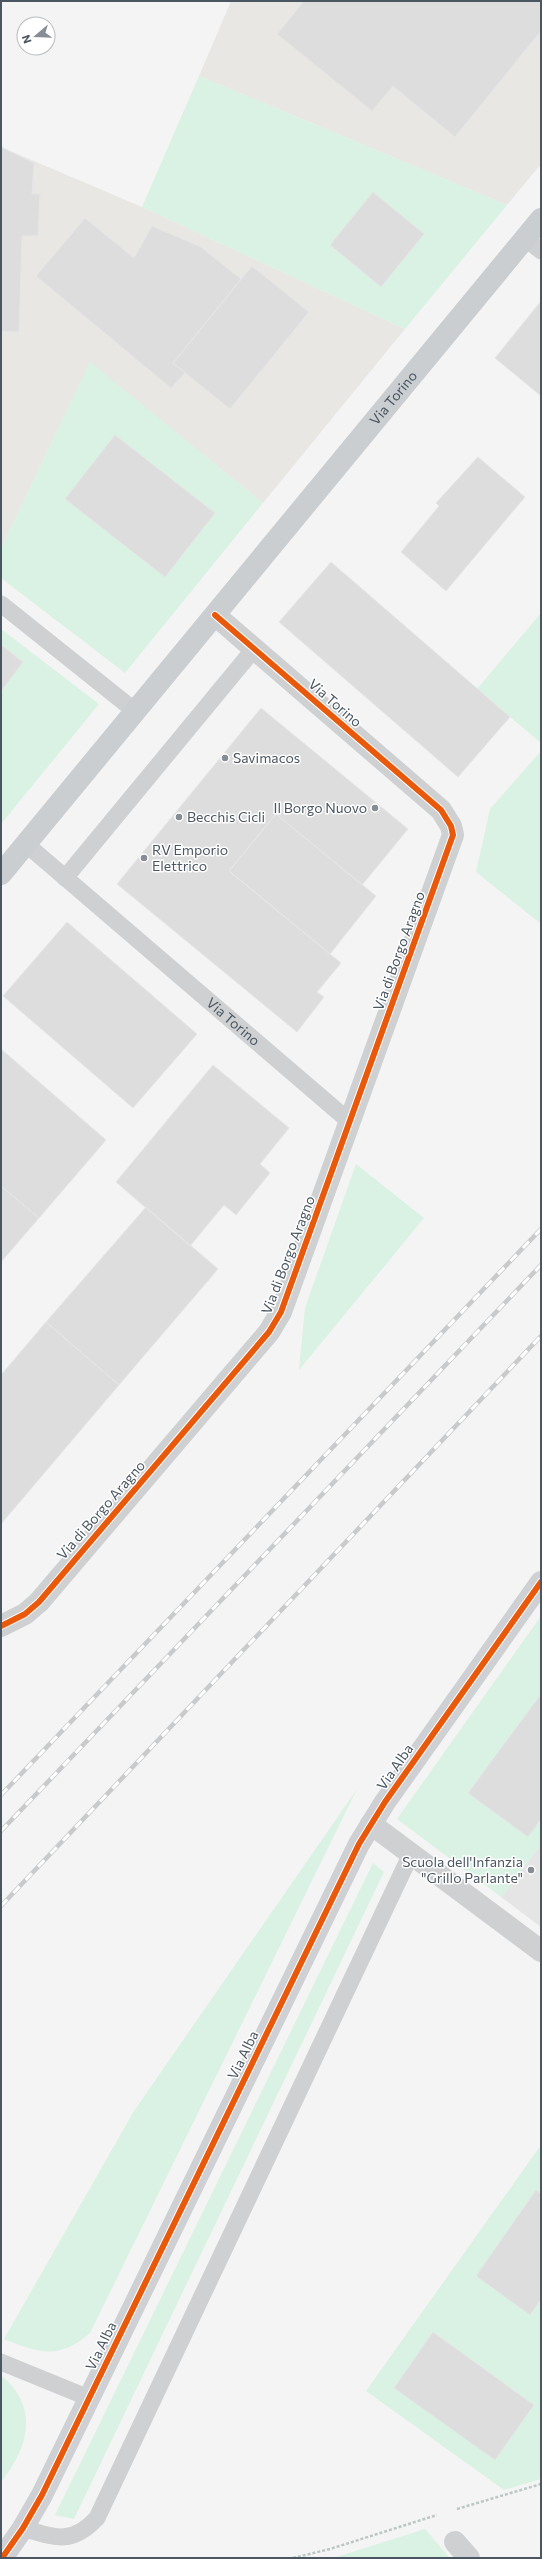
<svg xmlns="http://www.w3.org/2000/svg" width="542" height="2559" viewBox="0 0 542 2559" font-family="Commissioner,sans-serif">
<rect width="100%" height="100%" fill="#f4f4f4"/>
<path fill="#e8e7e3" d="M231,1H541V164L507,205L199,76Z
M1,147L142,207L405,329L263,503L90,363L1,548Z"/>
<path fill="#e6e5e6" d="M541,1844V1927L501,1897Z"/>
<path fill="#d9f2e3" d="M199,76L507,205L405,329L142,207Z
M90,362L263,503L125,673L1,578V548Z
M541,613V743L477,689Z
M1,629L99,704L1,824Z
M541,751V924L476,872L490,809Z
M356,1164L424,1218L299,1370L305,1308Z
M541,1616V1844L501,1897L397,1819Z
M357,1789L90,2333C60,2360 38,2353 4,2339L134,2111Z
M373,1863L384,1872L74,2519L55,2515Z
M541,2145V2479L504,2490L366,2391Z
M1,2376C10,2382 16,2390 21,2400C34,2430 20,2458 1,2482Z
M425,2529L450,2558H333Z"/>
<path fill="#ddddde" stroke="#e5e6e7" d="M304,1H541V31L455,137L393,86L372,111L277,34Z
M1,147L34,163L32,194H40L38,236H22L19,332L1,331Z
M373,192L424,234L381,287L330,245Z
M85,218L134,258L152,226L201,247L241,279L173,363L185,373L171,388L36,276Z
M252,266L309,312L230,409L173,363Z
M541,301V396L495,358Z
M115,435L215,513L165,577L65,499Z
M478,457L525,497L446,591L401,552L439,506L436,503Z
M331,562L510,717L458,777L279,622Z
M1,645L23,662L1,691Z
M261,708L408,829L362,885L276,814L229,871L341,963L317,992L324,997L297,1032L117,884Z
M276,814L376,896L330,954L229,871Z
M67,922L197,1034L133,1108L3,996Z
M1,1049L106,1140L39,1218L1,1186Z
M213,1065L289,1128L260,1164L270,1173L236,1215L224,1205L190,1246L116,1182Z
M1,1186L39,1218L1,1262Z
M146,1207L218,1269L119,1385L46,1322Z
M46,1322L119,1385L1,1524V1375Z
M541,1694V1819L528,1837L468,1793Z
M536,2190L541,2194V2299L530,2315L476,2276Z
M433,2332L534,2405L495,2460L394,2388Z"/>
<g fill="none" stroke-linecap="round" stroke-linejoin="round">
<path stroke="#bcc7c4" stroke-width="2.5" stroke-dasharray="3 2" stroke-linecap="butt" d="M457,2509L541,2484
M293,2558L330,2549L437,2515"/>
<g stroke="#ced0d2" stroke-width="17">
<path d="M525,238L541,251"/>
<path d="M1,604L135,711"/>
<path id="s1" d="M26,844L350,1122"/>
<path d="M65,878L254,649"/>
<path d="M1,2362L89,2398"/>
<path d="M23,2528C55,2538 72,2545 97,2518L411,1854"/>
</g>
<path stroke="#ced0d2" stroke-width="22" d="M1,1626L25,1614L39,1602L269,1332L281,1312L453,835L451,826L441,810L215,615
M371,1824L541,1951
M455,2542L469,2558"/>
<path stroke="#ced0d4" stroke-width="22" d="M2,2558L23,2528L42,2495L359,1844L385,1802L541,1582"/>
<path stroke="#caced1" stroke-width="22" id="s2" d="M1,874L541,219"/>
<g stroke="#c9cacc" stroke-width="4.5">
<path id="rail" d="M1,1795L541,1229
M1,1831L541,1265
M1,1906L541,1336"/>
</g>
<use href="#rail" stroke="#fff" stroke-width="3" stroke-dasharray="9" stroke-linecap="butt"/>
<g stroke="#fff" stroke-width="8">
<path id="cycleway" d="M1,1626L25,1614L39,1602L269,1332L281,1312L453,835L451,826L441,810L215,615
M2,2558L23,2528L42,2495L359,1844L385,1802L541,1582"/>
</g>
<use href="#cycleway" stroke="#e8590c" stroke-width="6"/>
</g>
<g fill="#868d94" stroke="#fff" stroke-width="1.5">
<circle cx="225" cy="758" r="4"/>
<circle cx="375" cy="808" r="4"/>
<circle cx="179" cy="817" r="4"/>
<circle cx="144" cy="858" r="4"/>
<circle cx="531" cy="1870" r="4"/>
</g>
<g text-anchor="middle" stroke-width="3" stroke-linejoin="round" paint-order="stroke">
<g font-size="14" fill="#4a5661" stroke="#fff">
<text dy="5" stroke="none"><textPath href="#s2" startOffset="617">Via Torino</textPath></text>
<text transform="translate(335 703) rotate(41)" y="5">Via Torino</text>
<text transform="translate(399 951) rotate(-70)" y="5">Via di Borgo Aragno</text>
<text dy="5" stroke="none"><textPath href="#s1" startOffset="273">Via Torino</textPath></text>
<text transform="translate(288 1255) rotate(-69)" y="5">Via di Borgo Aragno</text>
<text transform="translate(101 1510) rotate(-49)" y="5">Via di Borgo Aragno</text>
<text transform="translate(395 1767) rotate(-55)" y="5">Via Alba</text>
<text transform="translate(243 2055) rotate(-64)" y="5">Via Alba</text>
<text transform="translate(101 2346) rotate(-64)" y="5">Via Alba</text>
</g>
<g font-size="14" fill="#4a5661" stroke="#fff" text-anchor="start">
<text x="233" y="763">Savimacos</text>
<text x="367" y="813" text-anchor="end">Il Borgo Nuovo</text>
<text x="187" y="822">Becchis Cicli</text>
<text x="152" y="855">RV Emporio<tspan x="152" dy="16">Elettrico</tspan></text>
<text x="523" y="1867" text-anchor="end">Scuola dell'Infanzia<tspan x="523" dy="16">"Grillo Parlante"</tspan></text>
</g>
</g>
<rect width="542" height="2559" fill="none" stroke="#4a5661" stroke-width="4"/>
<g transform="translate(36 36) rotate(251)"><circle r="19" fill="#ffffff" stroke="#b7bbc0"/>
<path d="M0-3L7 15L0 10L-7 15Z" fill="#868d94"/>
<text y="-6" font-size="11" font-weight="bold" text-anchor="middle" fill="#4a5661">N</text>
</g>
</svg>
